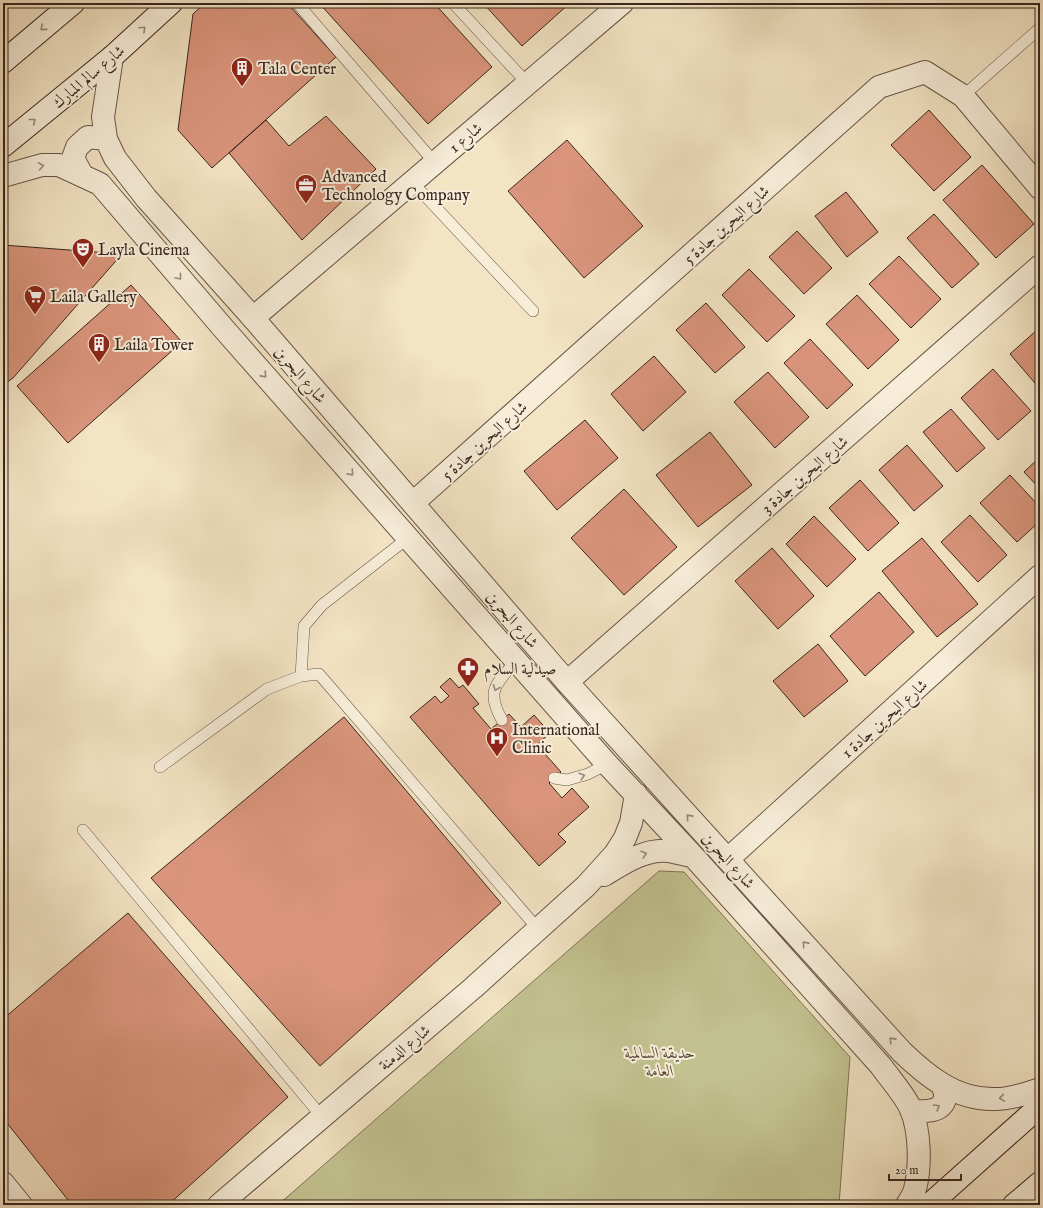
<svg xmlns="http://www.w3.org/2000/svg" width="1043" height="1208" viewBox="0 0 1043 1208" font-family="'IM FELL English',Amiri,serif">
<rect width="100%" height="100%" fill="#f3e4c4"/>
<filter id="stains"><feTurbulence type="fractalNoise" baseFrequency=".005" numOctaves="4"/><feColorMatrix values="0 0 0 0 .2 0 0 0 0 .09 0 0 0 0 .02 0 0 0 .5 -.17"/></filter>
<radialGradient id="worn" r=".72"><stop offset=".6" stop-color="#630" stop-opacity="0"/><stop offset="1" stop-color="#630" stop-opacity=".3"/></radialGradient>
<path fill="#c2c290" stroke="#7d7458" d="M659,871L684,872L850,1057L839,1205H278Z"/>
<path fill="#da957c" stroke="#38261f" d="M205,3H287L336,57L212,168L178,130L193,14Z
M319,3H434L492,67L428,124Z
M483,3H570L522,46Z
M929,110L971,157L934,191L891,145Z
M326,116L376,169L302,240L229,153L266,120L289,146Z
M567,140L643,226L584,278L508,191Z
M982,165L1034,224L996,258L943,200Z
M846,192L878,232L847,257L815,216Z
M934,214L979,264L952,288L907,238Z
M797,231L832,268L804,294L769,257Z
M3,245L122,254L13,378L3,385Z
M899,256L941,299L911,328L869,284Z
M749,269L795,316L767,342L722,295Z
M131,285L182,342L68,443L17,386Z
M857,295L899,340L868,369L826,324Z
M706,303L745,347L715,373L676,330Z
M1037,330L1040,333V389L1010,354Z
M810,339L853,385L827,409L784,363Z
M654,356L686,392L643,431L611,394Z
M993,369L1031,411L998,440L961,398Z
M768,372L809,417L775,448L734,402Z
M951,409L985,448L957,472L923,432Z
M585,420L618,458L557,510L524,471Z
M710,432L752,485L698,527L656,475Z
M907,445L943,486L914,511L879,470Z
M1040,457V489L1024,472Z
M1010,475L1040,507V521L1017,542L980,503Z
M860,480L899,523L868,551L829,508Z
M624,489L677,547L624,595L571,538Z
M970,515L1007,555L978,582L941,542Z
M814,516L856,559L827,587L786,544Z
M922,538L978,604L937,637L882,571Z
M772,548L814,596L778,629L735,581Z
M879,592L914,632L865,676L830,636Z
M818,644L848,681L804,717L773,681Z
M450,678L459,688L463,685L479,704L473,708L491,729L509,714L521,727L534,715L550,733L537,745L561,772L549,783L562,798L572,788L589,807L558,834L566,842L539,866L410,717L435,696L441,703L449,696L440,687Z
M344,717L501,903L320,1066L151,878Z
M128,913L288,1097L168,1205H72L3,1118V1019Z"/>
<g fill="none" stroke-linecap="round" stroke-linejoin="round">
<g stroke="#675648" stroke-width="12">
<path id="service" d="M297,3L435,163
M453,3L528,84
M963,96L1040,28
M412,182L533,311
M301,676L304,626L322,605L408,538
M502,720C485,690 497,683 516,661
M160,767L267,689L301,676L319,674L538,929
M554,778L567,780L588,774L607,764
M83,830L322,1117"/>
</g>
<g stroke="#675648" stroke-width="24">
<path id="minor" d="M253,318L622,3
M413,503L879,87L925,72L963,96L1040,188
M567,682L1040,266
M728,859L1040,576
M3,1183L21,1205"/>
</g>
<g stroke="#675648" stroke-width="24">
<path id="tertiary" d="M112,57L103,117L106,139L115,158L146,198L253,318L567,682L902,1052C927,1076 955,1099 992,1099C1007,1100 1026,1094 1040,1089
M82,175L73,158L77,147L88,137L106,139
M3,176L42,165H59L100,184L224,329L607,764L693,856L881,1066C891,1080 904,1094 911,1109C920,1131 921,1166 915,1189C914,1194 910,1200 907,1205
M604,875C624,863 644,849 668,851C676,852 685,855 693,856
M911,1110C922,1112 944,1113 945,1097C946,1093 943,1088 942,1085
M219,1205L473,988L586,886L615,854L625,838L631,823L636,794"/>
</g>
<g stroke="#38261f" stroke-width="24">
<path id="secondary" d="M3,62L73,3
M3,146L112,57L171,3
M929,1205L1040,1106
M1014,1205L1040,1183"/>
</g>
<use href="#service" stroke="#f7edd9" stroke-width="11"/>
<use href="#minor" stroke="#f7edd9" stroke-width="22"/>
<use href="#tertiary" stroke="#f7edd9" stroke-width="22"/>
<use href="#secondary" stroke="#f7edd9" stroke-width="22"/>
</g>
<defs><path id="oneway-chevron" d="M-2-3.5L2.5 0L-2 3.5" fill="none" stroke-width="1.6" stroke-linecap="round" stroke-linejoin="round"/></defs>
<g stroke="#988a7c">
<use href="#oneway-chevron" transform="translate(43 28) rotate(139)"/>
<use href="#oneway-chevron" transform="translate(143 29) rotate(-43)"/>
<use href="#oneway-chevron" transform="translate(33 121) rotate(-39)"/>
<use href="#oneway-chevron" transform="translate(41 166) rotate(-10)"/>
<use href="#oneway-chevron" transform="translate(179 277) rotate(50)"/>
<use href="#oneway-chevron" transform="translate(264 375) rotate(48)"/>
<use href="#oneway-chevron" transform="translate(351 473) rotate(48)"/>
<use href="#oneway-chevron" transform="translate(496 688) rotate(112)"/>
<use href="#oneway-chevron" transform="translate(582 776) rotate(-17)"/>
<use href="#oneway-chevron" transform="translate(689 817) rotate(-132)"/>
<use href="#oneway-chevron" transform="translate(644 854) rotate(-18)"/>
<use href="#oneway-chevron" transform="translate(805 944) rotate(-132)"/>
<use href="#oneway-chevron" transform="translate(892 1040) rotate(-132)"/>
<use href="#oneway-chevron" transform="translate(1002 1098) rotate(171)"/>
<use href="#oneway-chevron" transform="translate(937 1107) rotate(-31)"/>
</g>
<defs>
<g id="building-pin" transform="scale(1.15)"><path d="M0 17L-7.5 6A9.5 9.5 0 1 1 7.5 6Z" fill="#8f2418" stroke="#f7edd9"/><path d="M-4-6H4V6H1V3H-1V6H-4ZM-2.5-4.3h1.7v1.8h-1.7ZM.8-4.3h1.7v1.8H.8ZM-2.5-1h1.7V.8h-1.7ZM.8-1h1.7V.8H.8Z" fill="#fff"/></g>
<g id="office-pin" transform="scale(1.15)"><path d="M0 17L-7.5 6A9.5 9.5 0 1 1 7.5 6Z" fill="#8f2418" stroke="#f7edd9"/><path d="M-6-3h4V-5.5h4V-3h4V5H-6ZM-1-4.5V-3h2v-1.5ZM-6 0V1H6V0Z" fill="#fff"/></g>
<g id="theatre-pin" transform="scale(1.15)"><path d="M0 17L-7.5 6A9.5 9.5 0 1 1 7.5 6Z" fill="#8f2418" stroke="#f7edd9"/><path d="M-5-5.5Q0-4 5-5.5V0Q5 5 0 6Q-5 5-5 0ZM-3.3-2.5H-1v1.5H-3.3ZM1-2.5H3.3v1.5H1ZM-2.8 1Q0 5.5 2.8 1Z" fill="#fff"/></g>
<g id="supermarket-pin" transform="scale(1.15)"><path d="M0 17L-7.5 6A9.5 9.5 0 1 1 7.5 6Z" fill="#8f2418" stroke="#f7edd9"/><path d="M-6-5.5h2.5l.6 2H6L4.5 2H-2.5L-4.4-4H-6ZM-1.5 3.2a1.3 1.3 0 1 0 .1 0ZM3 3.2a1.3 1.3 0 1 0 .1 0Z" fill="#fff"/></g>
<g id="pharmacy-pin" transform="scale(1.15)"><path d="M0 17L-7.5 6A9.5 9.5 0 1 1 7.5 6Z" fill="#8f2418" stroke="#f7edd9"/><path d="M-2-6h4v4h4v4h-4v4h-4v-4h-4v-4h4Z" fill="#fff"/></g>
<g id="hospital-pin" transform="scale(1.15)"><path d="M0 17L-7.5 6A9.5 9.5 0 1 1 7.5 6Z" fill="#8f2418" stroke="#f7edd9"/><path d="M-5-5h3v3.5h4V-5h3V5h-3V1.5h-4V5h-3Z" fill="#fff"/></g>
</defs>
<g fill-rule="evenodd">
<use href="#building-pin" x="242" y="68"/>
<use href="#office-pin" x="306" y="185"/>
<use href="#theatre-pin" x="83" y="249"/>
<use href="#supermarket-pin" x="35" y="296"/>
<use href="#building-pin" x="99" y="344"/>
<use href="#pharmacy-pin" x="468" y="668"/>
<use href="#hospital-pin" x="497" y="738"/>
</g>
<g text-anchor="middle" stroke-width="4" stroke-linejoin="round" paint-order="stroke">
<g font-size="16" fill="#38261f" stroke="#f7edd9" text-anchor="start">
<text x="258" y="74">Tala Center</text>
<text x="322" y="182">Advanced<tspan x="322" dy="18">Technology Company</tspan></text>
<text x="98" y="255">Layla Cinema</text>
<text x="50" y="302">Laila Gallery</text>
<text x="114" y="350">Laila Tower</text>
<text x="484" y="674">صيدلية السلام</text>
<text x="512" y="735">International<tspan x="512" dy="18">Clinic</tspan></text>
</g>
<g font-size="16" fill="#38261f" stroke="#f7edd9">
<text transform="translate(88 76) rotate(-40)" y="6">شارع سالم المبارك</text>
<text transform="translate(465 137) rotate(-40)" y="6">شارع 1</text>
<text transform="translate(726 224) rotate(-42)" y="6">شارع البحرين جادة 5</text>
<text transform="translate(301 374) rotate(49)" y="6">شارع البحرين</text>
<text transform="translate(484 440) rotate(-42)" y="6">شارع البحرين جادة 5</text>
<text transform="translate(804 474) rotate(-41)" y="6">شارع البحرين جادة 3</text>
<text transform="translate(513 619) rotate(49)" y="6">شارع البحرين</text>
<text transform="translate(884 718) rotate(-42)" y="6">شارع البحرين جادة 1</text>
<text transform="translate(729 860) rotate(48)" y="6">شارع البحرين</text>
<text transform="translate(404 1047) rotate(-40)" y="6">شارع الدمنة</text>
</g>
<g font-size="16" font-style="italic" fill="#5a4d3b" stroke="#f7edd9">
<text x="660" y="1058">حديقة السالمية<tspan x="660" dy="18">العامة</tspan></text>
</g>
</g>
<rect width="1043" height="1208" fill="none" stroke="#f3e4c4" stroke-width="16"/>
<rect x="4" y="4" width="1035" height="1200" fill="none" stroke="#38261f" stroke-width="2"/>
<rect x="8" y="8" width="1027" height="1192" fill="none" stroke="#38261f"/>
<path d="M889 1174v6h72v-6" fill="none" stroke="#38261f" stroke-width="2"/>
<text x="895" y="1174" font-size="12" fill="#38261f" stroke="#f7edd9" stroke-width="3" paint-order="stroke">20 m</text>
<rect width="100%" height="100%" filter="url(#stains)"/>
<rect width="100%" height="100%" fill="url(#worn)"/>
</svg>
